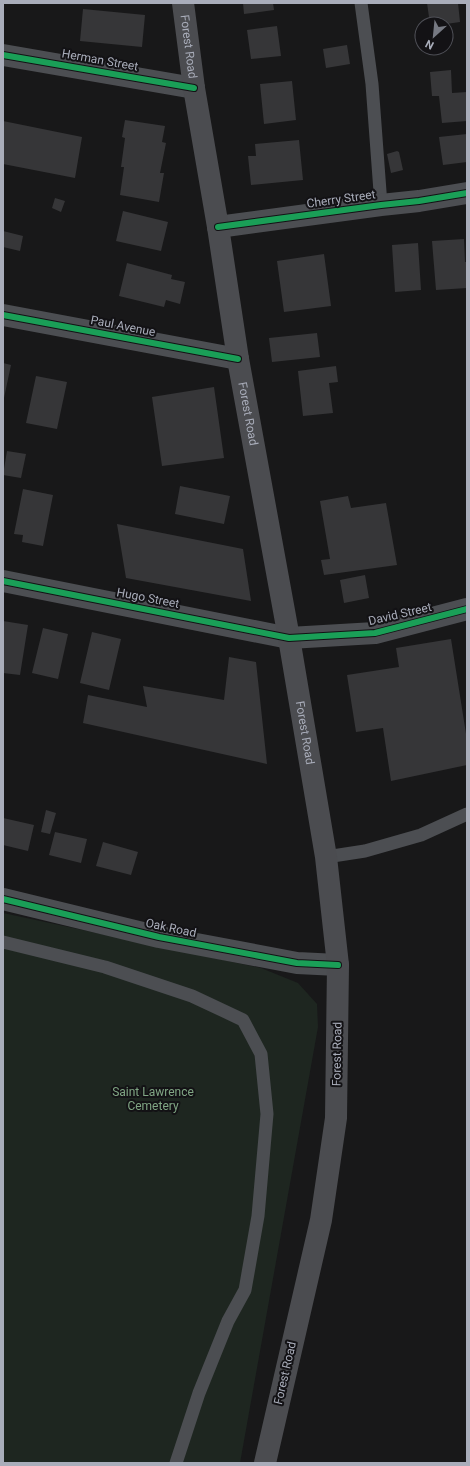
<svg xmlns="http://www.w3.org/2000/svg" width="470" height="1466" viewBox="0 0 470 1466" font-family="Roboto,sans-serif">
<rect width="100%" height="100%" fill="#181819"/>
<path fill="#1e2620" d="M3,913L261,968L298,983L317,1004L318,1027L240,1463H3Z"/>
<path fill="#363638" d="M243,3H273L274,10L244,14Z
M427,3H458L460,22L446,24H430Z
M83,9L145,15L142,47L80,41Z
M277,26L281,56L251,59L247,30Z
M347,45L350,64L326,68L323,49Z
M451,70L452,93L467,92V121L442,123L439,96H432L430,72Z
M292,81L296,120L264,124L260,84Z
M125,120L165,126L162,142L166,143L160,173H164L159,202L120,195L124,167H121L125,138L122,137Z
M3,121L82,137L75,178L3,164Z
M467,134V162L443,165L439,137Z
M299,140L303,180L251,185L248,156H256L255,144Z
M397,151L399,152L403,170L391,173L387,154Z
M55,198L65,201L61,212L52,208Z
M123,211L168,222L161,251L116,241Z
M3,231L23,236L20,251L3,247Z
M464,239L465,262H467V288L436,290L432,241Z
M418,243L421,290L395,292L392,245Z
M324,254L331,306L284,312L277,261Z
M127,263L172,275L171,279L185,282L180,304L166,300L164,307L119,296Z
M317,333L320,357L272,362L269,338Z
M3,363L11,365L4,398H3Z
M336,366L338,382L329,383L333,413L303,416L298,371Z
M36,376L67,382L57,429L26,423Z
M214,387L224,458L162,466L152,397Z
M7,451L26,454L21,478L3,475Z
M180,486L230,496L224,524L175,514Z
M23,489L53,495L43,546L22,542L23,535L14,534Z
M348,496L351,508L386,503L397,565L324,575L321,560L330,559L320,501Z
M117,524L243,549L251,601L126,578Z
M365,575L369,598L344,603L340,580Z
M3,621L28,625L20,675L3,673Z
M43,628L68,634L58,679L32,673Z
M92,632L121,639L109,690L80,683Z
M451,639L467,740V765L391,781L383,728L356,732L347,675L399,667L396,648Z
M229,657L256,662L267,764L83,723L88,695L147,707L143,686L224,700Z
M46,810L56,813L50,834L41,832Z
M3,818L34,825L28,851L3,845Z
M55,832L87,839L81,863L49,855Z
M103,842L138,852L131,875L96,866Z"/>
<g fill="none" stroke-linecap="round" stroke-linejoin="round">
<path stroke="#4c4e52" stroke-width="13" d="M361,3L372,84L381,205
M326,857L365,851L421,835L467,814
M3,942L105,967L192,996L243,1020L261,1054L267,1114L258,1216L245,1290L228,1321L199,1393L176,1463"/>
<path stroke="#4c4e52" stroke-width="22" d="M3,55L194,88
M218,227L381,205L419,201L467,193
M3,315L238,359
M3,581L289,638L375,633L467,609
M3,899L159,937L297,963L338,965"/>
<path stroke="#4b4c50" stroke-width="22" id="s1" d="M183,3L194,88L218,227L238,359L289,638L326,857L338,965L336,1118L321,1220L265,1463"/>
<g stroke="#131215" stroke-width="8">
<path id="cycleway" d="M3,55L194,88
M218,227L381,205L419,201L467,193
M3,315L238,359
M3,581L289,638L375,633L467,609
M3,899L159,937L297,963L338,965"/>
</g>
<use href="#cycleway" stroke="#1a9f57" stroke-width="6"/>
</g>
<g text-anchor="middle" stroke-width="4" stroke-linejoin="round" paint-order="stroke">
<g font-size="12" fill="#a9adba" stroke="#131215">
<text dy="4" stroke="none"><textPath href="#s1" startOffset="44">Forest Road</textPath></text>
<text transform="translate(100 60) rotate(10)" y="4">Herman Street</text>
<text transform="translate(341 199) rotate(-8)" y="4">Cherry Street</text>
<text transform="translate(123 326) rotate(11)" y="4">Paul Avenue</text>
<text dy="4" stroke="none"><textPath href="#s1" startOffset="416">Forest Road</textPath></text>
<text transform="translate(148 598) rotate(11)" y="4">Hugo Street</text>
<text transform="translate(400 614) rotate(-13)" y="4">David Street</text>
<text dy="4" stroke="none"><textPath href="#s1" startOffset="740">Forest Road</textPath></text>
<text transform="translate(171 928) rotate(12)" y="4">Oak Road</text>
<text transform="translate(337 1054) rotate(-89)" y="4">Forest Road</text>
<text transform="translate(285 1373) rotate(-77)" y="4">Forest Road</text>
</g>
<g font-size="12" fill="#80a684" stroke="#131215">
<text x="153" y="1096">Saint Lawrence<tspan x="153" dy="14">Cemetery</tspan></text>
</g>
</g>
<rect width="470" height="1466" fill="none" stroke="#a9adba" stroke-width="8"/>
<g transform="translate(434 36) rotate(207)"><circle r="19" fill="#131215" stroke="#4f5057"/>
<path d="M0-3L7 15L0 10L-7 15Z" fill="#767982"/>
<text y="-6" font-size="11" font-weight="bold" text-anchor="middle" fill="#a9adba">N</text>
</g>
</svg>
